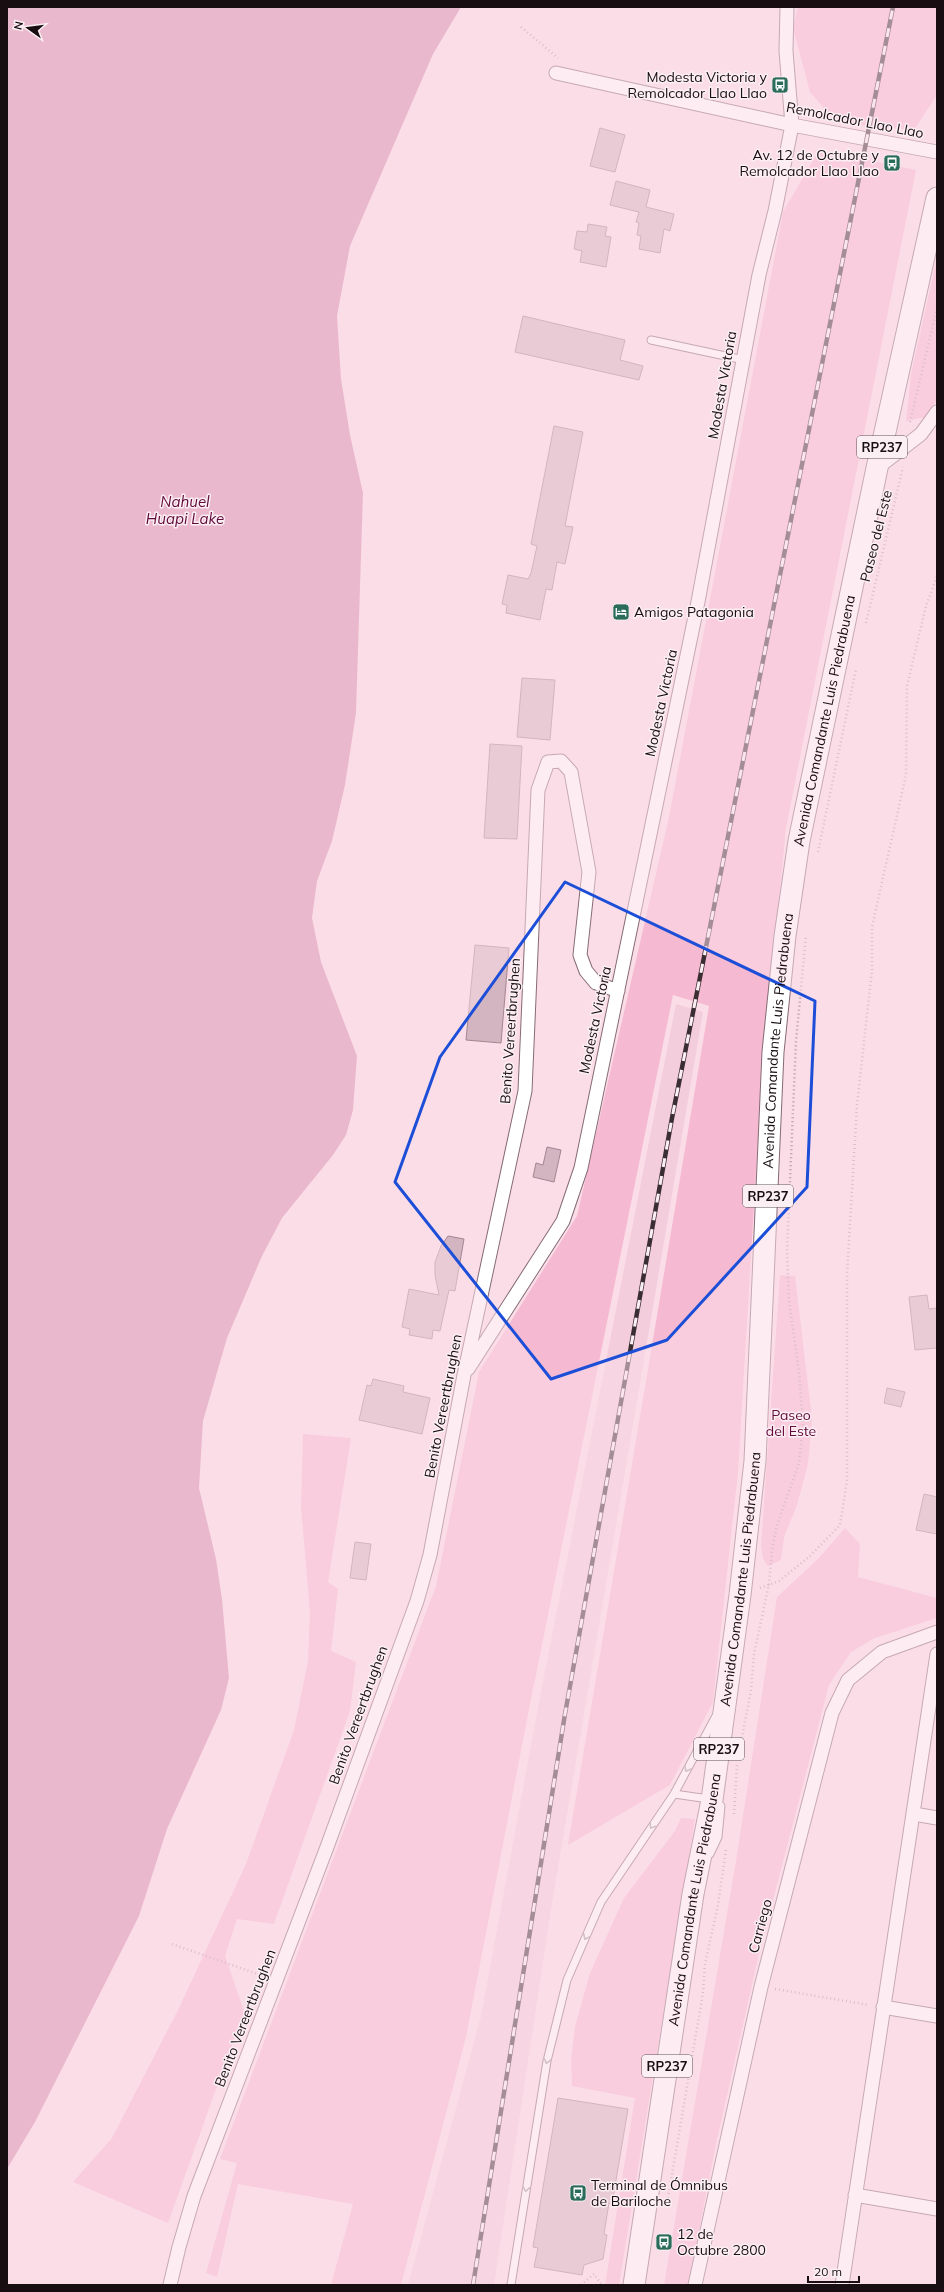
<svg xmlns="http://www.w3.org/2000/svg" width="944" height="2292" viewBox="0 0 944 2292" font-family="Mulish,sans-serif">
<rect width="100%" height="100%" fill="#fbdde8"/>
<path fill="#f3cddc" d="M676,1004L703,1012L552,1903L494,2285H408L481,2016L539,1702Z"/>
<path fill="#f5bad1" d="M798,7H937V95L914,130L837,123L810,92L793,28Z
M819,150L916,170L786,828L762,1073L738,1472L713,1702L670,1785L568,1845L709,1006L673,995L529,1709L466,2037L401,2285H331L353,2204L238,2184L217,2277L206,2273L237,2163L220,2159L436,1586L479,1372L577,1216L669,817L783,212Z
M937,258V399L926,417L906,421L911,374Z
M780,1275L795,1276L812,1419L808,1464L797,1505L784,1537L781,1560L768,1566L763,1559L761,1546Z
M303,1434L351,1438L328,1582L338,1589L331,1651L356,1662L350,1711L274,1924L237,1919L225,1956L244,2011L168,2223L73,2182L112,2138L178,2010L246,1864L294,1730L308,1661L310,1612L301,1507Z
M845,1528L860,1544L858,1577L937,1598V1618L875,1638L851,1652L829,1685L759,1954L716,2144L688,2285H664L736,1861L777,1597L819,1558Z
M681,1818L695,1819L619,2285H605L635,2098L572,2086L571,2060L575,2027L590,1973L624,1898L675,1831Z"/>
<path fill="#d58dab" d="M7,7H461L433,54L350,246L337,316L341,379L350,435L363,493L356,713L345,785L332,841L317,881L312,918L321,962L357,1056L353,1110L346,1135L333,1155L282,1218L262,1256L227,1338L203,1421L199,1488L216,1559L222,1599L229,1678L221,1710L167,1829L139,1916L35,2122L7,2169Z"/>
<path fill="#d3b5c1" stroke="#a18590" d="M600,128L625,135L615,172L590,166Z
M616,181L650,190L646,207L674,214L670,231L664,229L660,253L639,249L641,236L637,235L639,223L636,222L639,212L610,205Z
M588,224L607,227L605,236L611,237L606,267L580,262L582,251L574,249L577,231L587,232Z
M523,316L625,340L620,360L643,366L639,380L515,352Z
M554,426L583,432L565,526L573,527L565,564L557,562L552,590L546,589L540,620L506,613L507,605L502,604L508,575L528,579L531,573L537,546L531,544Z
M522,678L555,680L550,740L517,737Z
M490,744L522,746L517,839L484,838Z
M475,945L509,948L501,1043L466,1040Z
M547,1147L561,1150L554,1182L533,1177L536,1163L543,1165Z
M448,1236L464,1239L455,1291L449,1290L440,1331L433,1330L432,1339L409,1335L410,1329L402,1327L409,1289L439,1295L435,1275V1262L441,1246Z
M927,1295L929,1309L937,1308V1348L915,1350L909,1297Z
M373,1379L404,1386L403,1392L430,1398L422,1434L359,1420L367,1385L371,1386Z
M887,1388L905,1392L901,1407L884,1403Z
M924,1494L937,1497V1534L916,1530Z
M355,1542L371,1544L366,1580L350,1578Z
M558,2098L628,2109L612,2204L609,2203L604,2234L607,2235L603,2259L584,2265L582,2275L534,2267L538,2248L533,2247Z"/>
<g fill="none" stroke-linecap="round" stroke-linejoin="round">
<g stroke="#856b75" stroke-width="9">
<path id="service" d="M651,340L744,360
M674,1794L709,1799
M710,1854L718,1837L721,1806L718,1804
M511,2285L547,2061L567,1980L601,1902L674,1794L716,1716"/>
</g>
<g stroke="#856b75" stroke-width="15">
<path id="minor" d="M556,73L792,125L937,152
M877,468L921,434L937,412
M468,1369L563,1221L581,1168L697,607L759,275L775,211L792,125L786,51L787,7
M914,1814L937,1818
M883,2007L937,2016
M855,2195L937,2209
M170,2285L179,2247L194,2196L327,1847L417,1601L430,1555L464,1375L525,1091L538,790L548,762L561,761L571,772L589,872L580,955L586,971L596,983L618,991
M695,2285L761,1987L832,1713L848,1680L882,1652L937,1632
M842,2285L937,1654"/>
</g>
<g stroke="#856b75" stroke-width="23">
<g id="primary">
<path id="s1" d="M634,2285L693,1894L712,1800L740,1595L755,1461L773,1052L785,936L799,841L877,468L937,198"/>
</g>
</g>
<path stroke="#b19aa3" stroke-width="2.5" stroke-dasharray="1 3" stroke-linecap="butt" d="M521,27L558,58
M910,422L937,308
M866,623L903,467
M818,852L856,669
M760,1588L779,1581L809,1557L840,1525L847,1481V1274L857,1105L872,970V927L906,775L907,686L926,606L937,576
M741,1742L751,1691L754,1654L769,1584L772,1550L777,1525L799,1463L803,1424L799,1372L789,1301L787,1251L796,1041L806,936
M734,1814L737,1765
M172,1944L263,1976
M775,1989L869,2005
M668,2198L703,1993L705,1964L718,1905L726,1850
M581,2285L594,2274L602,2285"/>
<use href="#service" stroke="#fff" stroke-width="7"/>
<use href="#minor" stroke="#fff" stroke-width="13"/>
<use href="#primary" stroke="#fff" stroke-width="21"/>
<g stroke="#3b2e33" stroke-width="4.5">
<path id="rail" d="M473,2285L565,1714L672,1118L893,7"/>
</g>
<use href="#rail" stroke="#fceff4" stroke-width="3" stroke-dasharray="9" stroke-linecap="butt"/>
</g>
<defs><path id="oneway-chevron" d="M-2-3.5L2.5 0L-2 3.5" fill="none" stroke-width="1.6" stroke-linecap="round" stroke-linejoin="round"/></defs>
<g stroke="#a39fa0">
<use href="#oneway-chevron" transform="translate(687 1769) rotate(119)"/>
<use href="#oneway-chevron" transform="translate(652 1826) rotate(124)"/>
<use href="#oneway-chevron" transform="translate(586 1937) rotate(114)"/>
<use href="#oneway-chevron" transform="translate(547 2061) rotate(102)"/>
<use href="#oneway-chevron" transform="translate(526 2189) rotate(99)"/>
</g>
<path d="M0 0H944V2292H0ZM565,882L815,1001L807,1187L667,1340L551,1379L395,1182L440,1057Z" fill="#fbdde8" fill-opacity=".55" fill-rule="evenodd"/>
<path fill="none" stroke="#1d4ed8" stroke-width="3" stroke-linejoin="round" d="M565,882L815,1001L807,1187L667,1340L551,1379L395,1182L440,1057Z"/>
<defs>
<g id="bus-square" transform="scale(0.9)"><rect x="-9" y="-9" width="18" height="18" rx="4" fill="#2b6b5a" stroke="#fceff4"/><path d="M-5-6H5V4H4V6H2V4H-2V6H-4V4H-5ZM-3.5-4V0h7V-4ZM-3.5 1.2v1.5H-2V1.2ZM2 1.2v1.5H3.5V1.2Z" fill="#fff"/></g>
<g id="hotel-square" transform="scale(0.9)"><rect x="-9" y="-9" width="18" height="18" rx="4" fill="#2b6b5a" stroke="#fceff4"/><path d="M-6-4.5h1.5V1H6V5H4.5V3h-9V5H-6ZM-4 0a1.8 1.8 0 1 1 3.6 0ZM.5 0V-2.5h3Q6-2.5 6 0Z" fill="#fff"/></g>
</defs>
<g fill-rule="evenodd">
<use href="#bus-square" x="780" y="85"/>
<use href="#bus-square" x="892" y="163"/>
<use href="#hotel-square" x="621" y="612"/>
<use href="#bus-square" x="578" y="2193"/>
<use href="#bus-square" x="664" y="2242"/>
</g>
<g text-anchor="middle" stroke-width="3" stroke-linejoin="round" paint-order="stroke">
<g fill="#fceff4" stroke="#5c5256" stroke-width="1">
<rect x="857" y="436" width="50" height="22" rx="3"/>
<rect x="743" y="1185" width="50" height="22" rx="3"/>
<rect x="694" y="1738" width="50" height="22" rx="3"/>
<rect x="642" y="2055" width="50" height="22" rx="3"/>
</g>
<g font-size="13" font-weight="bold" fill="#180e12">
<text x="882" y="452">RP237</text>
<text x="768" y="1201">RP237</text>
<text x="719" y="1754">RP237</text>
<text x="667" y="2071">RP237</text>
</g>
<g font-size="14" fill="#180e12" stroke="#fceff4" text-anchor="start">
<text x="767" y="82" text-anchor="end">Modesta Victoria y<tspan x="767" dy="16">Remolcador Llao Llao</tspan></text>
<text x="879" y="160" text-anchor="end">Av. 12 de Octubre y<tspan x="879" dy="16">Remolcador Llao Llao</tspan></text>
<text x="634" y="617">Amigos Patagonia</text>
<text x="591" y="2190">Terminal de Ómnibus<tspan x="591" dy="16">de Bariloche</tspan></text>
<text x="677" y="2239">12 de<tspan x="677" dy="16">Octubre 2800</tspan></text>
</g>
<g font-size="14" fill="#180e12" stroke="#fceff4">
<text transform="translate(855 120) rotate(11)" y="5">Remolcador Llao Llao</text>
<text transform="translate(722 385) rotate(-80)" y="5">Modesta Victoria</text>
<text transform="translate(876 536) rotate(-76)" y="5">Paseo del Este</text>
<text transform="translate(661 703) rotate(-78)" y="5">Modesta Victoria</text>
<text dy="5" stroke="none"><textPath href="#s1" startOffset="1578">Avenida Comandante Luis Piedrabuena</textPath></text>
<text transform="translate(595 1020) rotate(-78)" y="5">Modesta Victoria</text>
<text transform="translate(510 1031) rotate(-86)" y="5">Benito Vereertbrughen</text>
<text dy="5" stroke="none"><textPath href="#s1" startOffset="1254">Avenida Comandante Luis Piedrabuena</textPath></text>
<text transform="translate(443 1406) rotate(-79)" y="5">Benito Vereertbrughen</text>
<text dy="5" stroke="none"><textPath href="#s1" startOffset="714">Avenida Comandante Luis Piedrabuena</textPath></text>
<text transform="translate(358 1715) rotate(-70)" y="5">Benito Vereertbrughen</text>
<text dy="5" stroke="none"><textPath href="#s1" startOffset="390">Avenida Comandante Luis Piedrabuena</textPath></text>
<text transform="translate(760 1926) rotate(-75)" y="5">Carriego</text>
<text transform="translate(245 2018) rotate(-69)" y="5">Benito Vereertbrughen</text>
</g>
<g font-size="14" fill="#620b3c" stroke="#fceff4">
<text x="791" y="1420">Paseo<tspan x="791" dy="16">del Este</tspan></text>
</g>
<g font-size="15" font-style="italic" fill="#60093a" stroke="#fceff4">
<text x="185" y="507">Nahuel<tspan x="185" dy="17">Huapi Lake</tspan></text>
</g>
</g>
<rect width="944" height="2292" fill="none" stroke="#180e12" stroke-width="16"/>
<g transform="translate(28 28) rotate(284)" stroke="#fceff4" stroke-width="3" paint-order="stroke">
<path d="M0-3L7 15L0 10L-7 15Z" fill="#180e12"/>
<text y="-6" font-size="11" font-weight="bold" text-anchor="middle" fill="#180e12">N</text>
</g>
<path d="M808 2276v6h51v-6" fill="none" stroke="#180e12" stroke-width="2"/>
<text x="814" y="2276" font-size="12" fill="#180e12" stroke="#fceff4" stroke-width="3" paint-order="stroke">20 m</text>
</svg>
